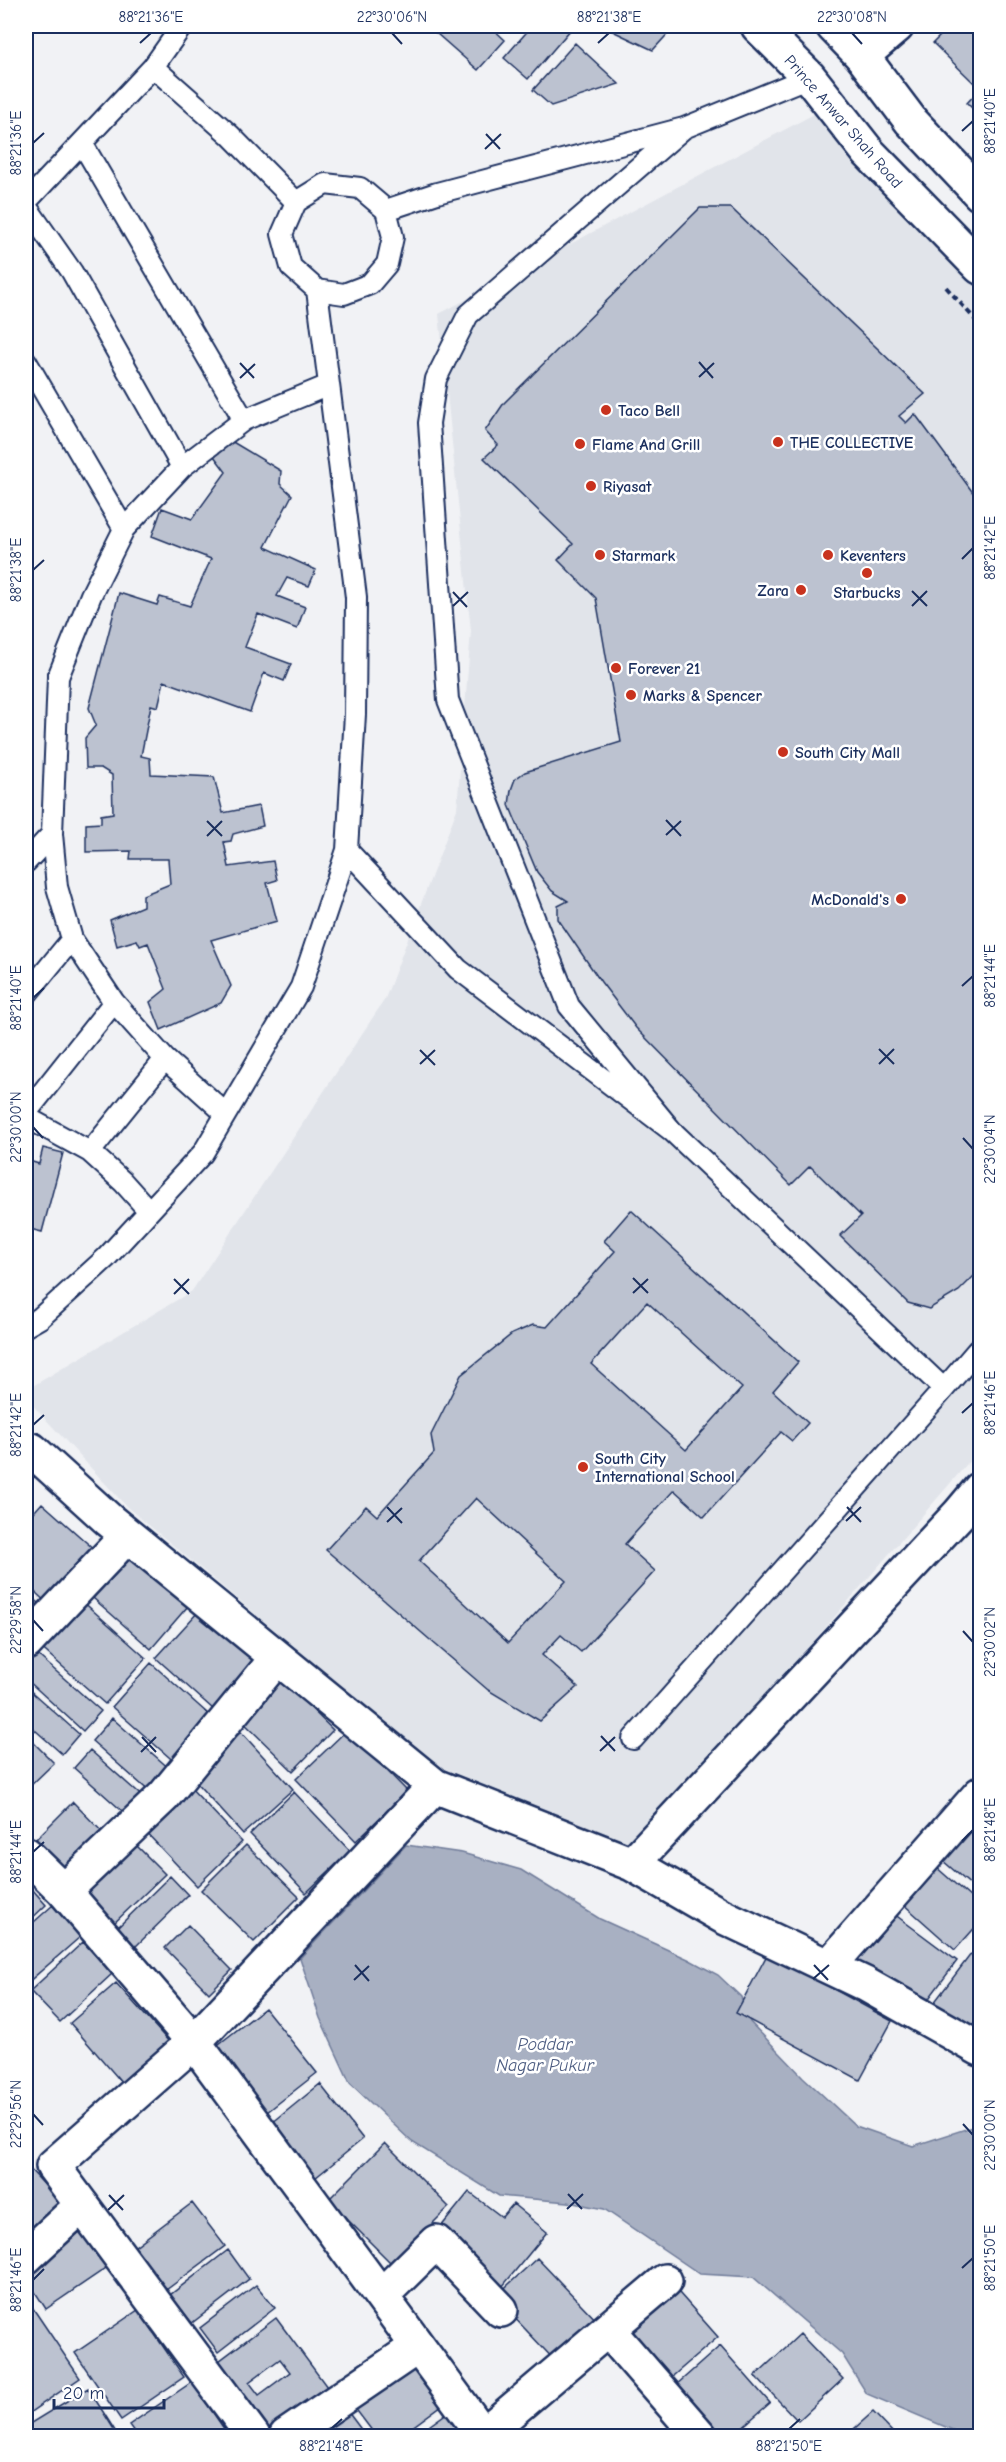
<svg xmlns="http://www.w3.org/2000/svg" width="1006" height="2462" viewBox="0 0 1006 2462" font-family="'Comic Neue',sans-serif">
<rect width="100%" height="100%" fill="#f1f2f5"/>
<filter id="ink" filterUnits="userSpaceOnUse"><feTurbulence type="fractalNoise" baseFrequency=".0167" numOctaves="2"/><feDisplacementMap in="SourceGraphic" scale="12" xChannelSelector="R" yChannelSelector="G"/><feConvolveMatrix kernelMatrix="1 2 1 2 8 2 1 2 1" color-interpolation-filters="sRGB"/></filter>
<g filter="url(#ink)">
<path fill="#e1e4ea" d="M831,105L980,283V1449L636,1846L438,1766L128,1508L26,1398V1390L192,1291L385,999L457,809L471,631L439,314Z"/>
<path fill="#a8b0c2" stroke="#707c9a" stroke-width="1.5" d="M406,1845L462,1853L521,1870L600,1919L688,1959L718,1975L741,1997L750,2022L803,2077L856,2126L913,2146L978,2125L980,2127V2436H967L867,2394L842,2354L753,2277L700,2274L604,2209L568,2202L499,2196L412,2142L350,2083L320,2018L300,1958Z"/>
<path fill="#bcc2d0" stroke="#1b2f5e" stroke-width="1.5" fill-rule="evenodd" d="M428,26H490L505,40L478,70Z
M532,26H567L571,29L528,79L504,58Z
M602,26H672L674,27L653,50Z
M950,26H980V76L974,83L933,43Z
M575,43L619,84L551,106L533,90Z
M980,89V116L967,103Z
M700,208H731L925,394L899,416L906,423L915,414L980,502V1270L959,1291L929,1309L908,1303L840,1236L861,1216L810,1166L791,1185L636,1028L601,982L558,919V906L568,901L552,891L537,872L509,805L511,790L515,779L525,772L621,742L596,598L558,560L573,544L484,458L498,445L485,431L504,403Z
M231,441L281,471L280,484L292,495L265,547L316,570L309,586L287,578L277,596L305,607L297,629L258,614L245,647L291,664L284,681L264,673L250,712L164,681L158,707L151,705L141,756L150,758L151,774L214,777L223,813L259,806L263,826L233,834L231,841L224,842L229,867L273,861L277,880L267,883L277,921L211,940L231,986L221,1003L161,1030L150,1002L166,989L148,943L140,946L137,940L117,946L110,920L143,906V895L170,884L168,859H130L131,851L86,852V824L101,823V815L113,813L112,775L101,768H86L85,738L96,725L89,708L119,593L157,605L160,597L190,606L211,559L152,536L162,508L192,519L226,472L214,456Z
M43,1148L63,1153L42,1232L26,1228V1160L39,1164Z
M631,1210L798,1362L773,1391L808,1423L792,1441L781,1432L704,1517L674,1490L625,1544L655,1571L581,1652L561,1635L542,1655L578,1687L540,1721L488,1690L326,1550L366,1506L377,1516L434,1453L431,1435L461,1375L512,1334L533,1325L547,1327L615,1251L604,1241ZM647,1302L742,1388L686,1450L591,1364ZM476,1498L566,1581L508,1643L419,1561Z
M26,1451L43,1467L26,1486Z
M42,1503L95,1550L47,1603L26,1584V1521Z
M123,1548L188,1606L151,1649L85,1591Z
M26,1591L41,1605L26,1623Z
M80,1599L146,1658L105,1704L38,1645Z
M198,1612L265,1671L223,1718L156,1658Z
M32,1650L101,1711L83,1731L26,1679V1658Z
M151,1663L216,1721L178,1765L112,1707Z
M277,1675L333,1730L293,1771L237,1716Z
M26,1687L79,1734L62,1754L26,1722Z
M112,1718L171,1770L151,1793L92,1741Z
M347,1730L407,1791L356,1841L296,1779Z
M241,1732L293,1789L243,1834L192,1778Z
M27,1736L54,1763L26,1790V1737Z
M90,1750L146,1800L130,1818L74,1768Z
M187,1784L242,1842L197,1886L141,1827Z
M294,1792L350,1851L306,1893L250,1834Z
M73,1802L110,1840L72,1877L35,1840Z
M974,1823L980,1828V1893L942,1860Z
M130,1839L165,1874L109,1928L75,1893Z
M246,1845L299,1897L254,1942L201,1890Z
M935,1866L980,1906V1922L955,1950L902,1903Z
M170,1876L188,1895L132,1950L113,1932Z
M26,1882L46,1905L26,1924Z
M53,1905L80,1937L26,1984V1929Z
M890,1911L957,1961L921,2009L854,1959Z
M188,1925L232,1970L209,1993L165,1948Z
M83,1942L112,1974L60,2022L30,1991Z
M768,1953L892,2021L860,2080L736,2013Z
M971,1954L980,1961V2039L933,2004Z
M116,1983L170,2043L124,2085L70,2023Z
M265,2008L317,2073L262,2116L210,2051Z
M320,2084L363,2139L315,2178L272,2123Z
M385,2143L449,2207L392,2264L328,2200Z
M26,2165L67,2209L26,2248Z
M469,2192L502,2217L513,2204L547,2232L502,2287L436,2233Z
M192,2203L225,2246L166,2290L134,2247Z
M82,2227L109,2266L46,2309L26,2278V2265Z
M228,2250L249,2279L192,2323L170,2295Z
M537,2258L600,2324L558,2364L495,2297Z
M256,2285L275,2308L218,2352L200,2328Z
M672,2285L718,2337L667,2381L621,2328Z
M26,2298L80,2378L26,2415Z
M138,2310L184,2377L121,2420L75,2353Z
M276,2318L333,2395L275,2436L219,2361ZM280,2359L290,2372L259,2395L249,2382Z
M800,2334L843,2379L798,2421L755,2376Z
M720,2346L770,2403L732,2436H704L667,2393Z
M408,2360L442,2405L400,2436H376L351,2403Z
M192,2382L229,2436H137L129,2425Z
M88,2388L117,2434L113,2436H31L26,2426Z
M342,2404L366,2436H299Z
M873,2412L896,2436H846Z
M447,2413L465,2436H415Z"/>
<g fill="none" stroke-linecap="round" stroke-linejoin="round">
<g stroke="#1b2f5e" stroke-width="24">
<path id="service" d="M182,26L153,67L230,135L296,202
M82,143L244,420
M26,202L153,67
M26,206L72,272L182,467
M386,210L437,193L684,128L809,77
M26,361L124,529
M52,834L57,887L72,939L114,1002L165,1059L226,1114
M347,850L458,969L672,1131L944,1389L980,1347
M26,862L52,834L58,677L91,595L124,529L182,467L244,420L329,385
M26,995L72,939
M26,1113L114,1002
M26,1117L90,1152L123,1182L149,1211
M672,1131L569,1006L448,700L429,423L436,379L468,315L684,128
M90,1152L165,1059
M26,1326L40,1318L106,1258L203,1153L301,987L347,850L355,714L356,597L317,290L291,267L282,234L296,202L325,184L360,188L386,210L393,237L387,264L370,284L344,294L317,290
M633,1739L944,1389"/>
</g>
<g stroke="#1b2f5e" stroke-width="38">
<path id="minor" d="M862,56L897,26
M32,1450L109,1520L435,1786L632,1864L722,1916L865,1984L980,2049
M26,1643L127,1536
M26,1854L64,1891L194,2042L484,2436
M632,1864L959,1514L980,1489
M64,1891L164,1796L277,1658
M829,1966L980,1794
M26,2257L82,2205
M381,2296L436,2242L501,2310
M608,2330L700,2436
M483,2435L665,2281
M253,2436L53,2166L194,2042L435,1786
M286,2436L417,2347"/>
</g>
<g stroke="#1b2f5e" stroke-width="38">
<path id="secondary" d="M758,26L809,77L868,152L980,267
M833,26L862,56L911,121L980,194"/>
</g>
<path stroke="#1b2f5e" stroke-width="4" stroke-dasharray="6 4.5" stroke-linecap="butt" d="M946,287L980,325"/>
<use href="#service" stroke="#fff" stroke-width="20"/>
<use href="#minor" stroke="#fff" stroke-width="33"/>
<use href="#secondary" stroke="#fff" stroke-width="33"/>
</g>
</g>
<path fill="none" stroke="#1b2f5e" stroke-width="2" d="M392,33L402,44M852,33L862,44M140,43L151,33M598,43L609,33M962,131L973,121M486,134L500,149M33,143L44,133M485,149L501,134M699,362L713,378M240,363L254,378M699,377L714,363M240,378L255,364M962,559L973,548M33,570L44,560M912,591L927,606M453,592L467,607M453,606L468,592M912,606L927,591M666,820L681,836M207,821L222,836M666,835L681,821M207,836L222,821M962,986L973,976M33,998L44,988M879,1049L894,1064M420,1050L435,1065M420,1064L435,1050M879,1064L894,1049M33,1127L43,1138M963,1138L973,1149M633,1278L648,1293M174,1279L189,1294M633,1293L648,1279M174,1294L189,1279M962,1413L973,1403M33,1425L44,1415M387,1507L402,1523M847,1507L861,1522M846,1521L861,1507M387,1522L402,1508M33,1620L43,1631M963,1631L973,1642M601,1736L615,1751M142,1737L156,1752M600,1751L615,1737M141,1752L156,1737M962,1841L973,1830M33,1852L44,1842M355,1965L369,1981M814,1965L828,1980M813,1979L829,1965M354,1980L369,1966M33,2114L43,2125M963,2124L973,2135M568,2194L582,2209M109,2195L123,2210M567,2209L583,2194M108,2210L124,2195M962,2268L973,2258M33,2280L44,2269M331,2429L342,2419M789,2429L800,2419"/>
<g fill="#c8321e" stroke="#fff" stroke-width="2">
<circle cx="606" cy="410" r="6"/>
<circle cx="778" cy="442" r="6"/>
<circle cx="580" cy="444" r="6"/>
<circle cx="591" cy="486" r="6"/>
<circle cx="600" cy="555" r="6"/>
<circle cx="828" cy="555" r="6"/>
<circle cx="867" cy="573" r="6"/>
<circle cx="801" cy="590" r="6"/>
<circle cx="616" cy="668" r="6"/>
<circle cx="631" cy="695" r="6"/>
<circle cx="783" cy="752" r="6"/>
<circle cx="901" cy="899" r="6"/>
<circle cx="583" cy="1467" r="6"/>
</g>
<g text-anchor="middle" stroke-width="5" stroke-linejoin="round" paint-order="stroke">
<g font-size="16" fill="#1b2f5e" stroke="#fff">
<text transform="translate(844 121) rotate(49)" y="6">Prince Anwar Shah Road</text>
</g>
<g font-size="16" font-weight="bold" fill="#1b2f5e" stroke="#fff" text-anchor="start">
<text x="618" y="416">Taco Bell</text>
<text x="790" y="448">THE COLLECTIVE</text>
<text x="592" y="450">Flame And Grill</text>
<text x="603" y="492">Riyasat</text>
<text x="612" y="561">Starmark</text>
<text x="840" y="561">Keventers</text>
<text x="789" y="596" text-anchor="end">Zara</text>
<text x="867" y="598" text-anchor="middle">Starbucks</text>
<text x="628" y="674">Forever 21</text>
<text x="643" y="701">Marks &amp; Spencer</text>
<text x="795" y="758">South City Mall</text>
<text x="889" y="905" text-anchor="end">McDonald's</text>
<text x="595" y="1464">South City<tspan x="595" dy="18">International School</tspan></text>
</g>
<g font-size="18" font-style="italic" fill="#4c5c81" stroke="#fff">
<text x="545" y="2050">Poddar<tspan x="545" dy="21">Nagar Pukur</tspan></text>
</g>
</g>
<rect width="1006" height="2462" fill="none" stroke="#fff" stroke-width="66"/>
<path d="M54 2399v9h110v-9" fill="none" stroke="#1b2f5e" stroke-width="3"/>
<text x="63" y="2399" font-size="18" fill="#1b2f5e" stroke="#ffffff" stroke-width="4.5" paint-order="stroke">20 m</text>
<rect x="33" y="33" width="940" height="2396" fill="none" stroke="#1b2f5e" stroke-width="2"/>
<g font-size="15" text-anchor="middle" fill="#1b2f5e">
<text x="151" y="22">88°21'36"E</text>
<text x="392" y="22">22°30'06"N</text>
<text x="609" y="22">88°21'38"E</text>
<text x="852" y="22">22°30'08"N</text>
<text transform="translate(990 121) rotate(-90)" y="5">88°21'40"E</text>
<text transform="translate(16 143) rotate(-90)" y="5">88°21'36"E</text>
<text transform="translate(990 548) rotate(-90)" y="5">88°21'42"E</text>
<text transform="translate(16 570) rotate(-90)" y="5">88°21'38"E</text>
<text transform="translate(990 976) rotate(-90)" y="5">88°21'44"E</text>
<text transform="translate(16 998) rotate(-90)" y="5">88°21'40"E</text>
<text transform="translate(16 1127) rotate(-90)" y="5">22°30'00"N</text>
<text transform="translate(990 1149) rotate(-90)" y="5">22°30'04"N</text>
<text transform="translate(990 1403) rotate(-90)" y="5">88°21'46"E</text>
<text transform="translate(16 1425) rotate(-90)" y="5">88°21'42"E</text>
<text transform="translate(16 1620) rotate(-90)" y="5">22°29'58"N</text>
<text transform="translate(990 1642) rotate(-90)" y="5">22°30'02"N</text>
<text transform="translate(990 1830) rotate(-90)" y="5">88°21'48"E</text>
<text transform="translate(16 1852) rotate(-90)" y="5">88°21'44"E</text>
<text transform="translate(16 2114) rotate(-90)" y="5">22°29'56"N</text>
<text transform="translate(990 2135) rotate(-90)" y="5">22°30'00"N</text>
<text transform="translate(990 2258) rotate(-90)" y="5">88°21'50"E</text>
<text transform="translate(16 2280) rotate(-90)" y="5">88°21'46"E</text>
<text x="331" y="2451">88°21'48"E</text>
<text x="789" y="2451">88°21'50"E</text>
</g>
</svg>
